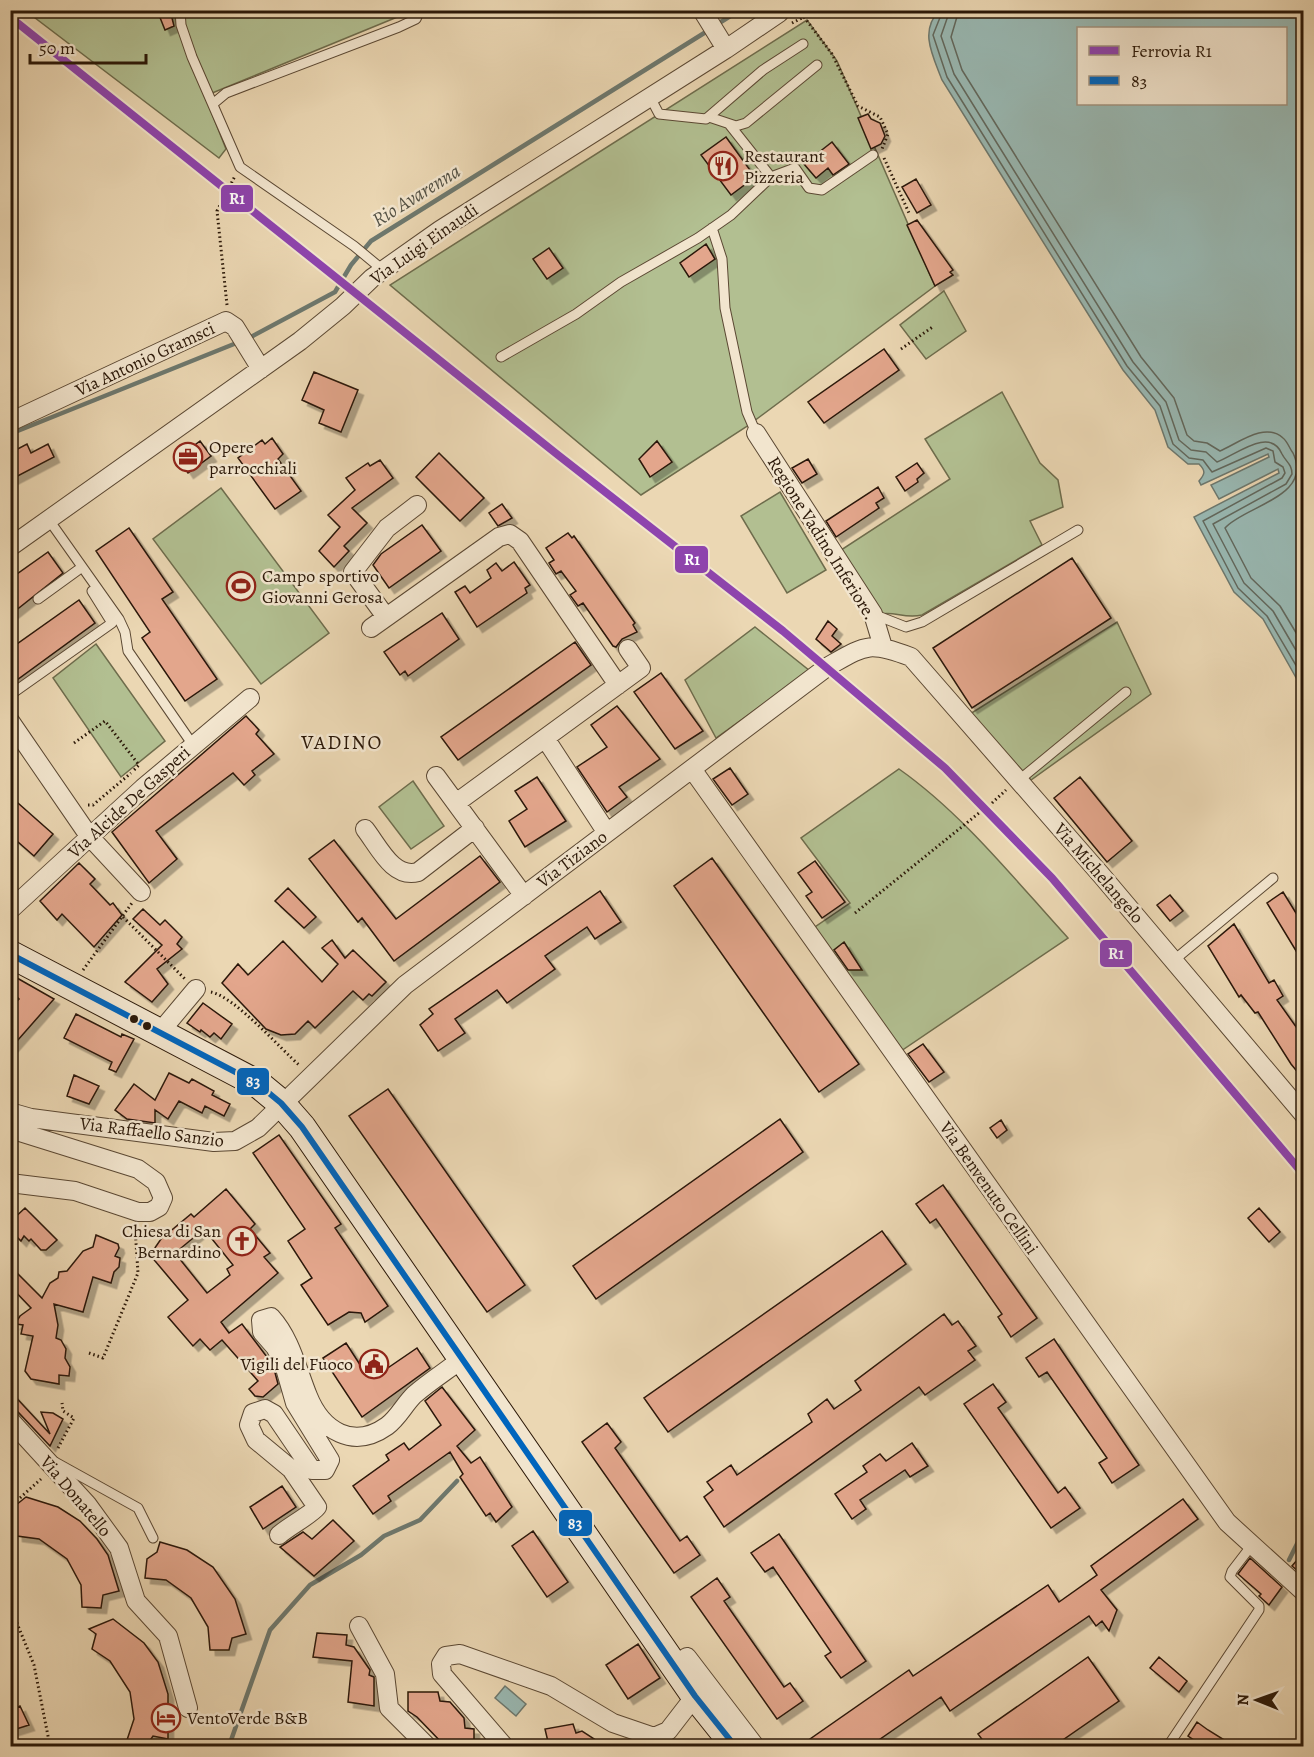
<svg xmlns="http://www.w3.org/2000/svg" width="1314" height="1757" viewBox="0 0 1314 1757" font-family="Alegreya,serif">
<defs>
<filter id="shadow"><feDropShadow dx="5.5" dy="5.5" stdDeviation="0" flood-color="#0004"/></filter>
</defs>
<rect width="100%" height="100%" fill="#ebd7b3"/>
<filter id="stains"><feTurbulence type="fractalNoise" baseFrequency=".00333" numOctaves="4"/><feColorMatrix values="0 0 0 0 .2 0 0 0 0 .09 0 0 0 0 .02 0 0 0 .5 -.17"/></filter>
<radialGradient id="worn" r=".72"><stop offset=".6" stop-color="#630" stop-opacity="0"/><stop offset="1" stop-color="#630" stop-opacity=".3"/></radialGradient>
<path fill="#b2bf91" stroke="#6e6c4c" stroke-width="1.5" d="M26,11H412L205,96L226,149L219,158Z
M807,20L837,61L935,286L746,427L641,495L390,285Z
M944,291L966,331L926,359L900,325Z
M1002,392L1040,463L1058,480L1063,507L1030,521L1042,545L922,615C904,619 896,611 880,614L838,552L950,479L925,439Z
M221,488L329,633L261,684L153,539Z
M780,492L826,570L787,593L741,516Z
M1117,622L1151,694L1031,780L970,714Z
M755,627L810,671L716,738L685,680Z
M96,644L165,741L121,777L53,678Z
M899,769C963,814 1015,880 1068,938L901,1051L812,929L850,903L801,838Z
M413,781L444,826L411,849L379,807Z"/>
<path fill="#99b8b2" stroke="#6d786e" stroke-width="1.5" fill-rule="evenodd" d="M939,11H1303V690L1263,619L1234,592L1194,517L1279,473L1278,469L1219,499L1211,485L1269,457L1268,454L1201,485L1199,481C1205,474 1206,471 1199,464H1188L1168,447L1155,410L1123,370L942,80C933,56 919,31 939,11ZM1078,28H1286V104H1078Z
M505,1686L526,1704L516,1716L495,1698Z"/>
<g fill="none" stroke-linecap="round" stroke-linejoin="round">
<path stroke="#62685d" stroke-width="1.5" d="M943,10L933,35L947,77L1127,366L1160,406L1173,444L1189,458L1203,460L1212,472L1266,448L1273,451L1275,462L1283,467L1285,473L1282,478L1203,521L1238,588L1267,616L1304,679
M950,10L941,36L954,74L1133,362L1166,402L1179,440L1191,450L1206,452L1217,462C1236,455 1270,426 1282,454C1286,462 1292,464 1292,474L1286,484L1213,524L1244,583L1273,611L1304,664
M959,10L951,37L962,70L1141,357L1174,398L1187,435L1194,441L1207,443L1220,451C1237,444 1265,421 1283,438C1288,442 1289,448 1293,453C1314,497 1244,506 1225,528L1251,578L1280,606L1304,646"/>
<path stroke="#6d786e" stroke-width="4.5" d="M716,25L740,10
M247,339L335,292L351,265L371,241L709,30
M10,434L239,342
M1289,1560L1304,1530
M229,1746L270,1630L310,1585L361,1555L384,1536L420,1520L457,1481"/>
</g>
<path fill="#e3a68c" stroke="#2b1808" stroke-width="1.5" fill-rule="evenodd" filter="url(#shadow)" d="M157,10H170L174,26L165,30Z
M868,114L871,119L880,123L885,136L881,144L871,149L858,118Z
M726,137L755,177L731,195L701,155Z
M832,142L849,164L833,175L828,168L816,178L804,164Z
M916,179L931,205L917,213L902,187Z
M917,220L953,270L950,272L953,275L935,286L907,225Z
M706,244L715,259L689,277L680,263Z
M549,248L563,268L547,279L533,259Z
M884,349L899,370L824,423L808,402Z
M314,372L358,390L341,432L319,423L324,410L302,400Z
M272,438L283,454L278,459L301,491L275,509L238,458L262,440L265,444Z
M200,441L211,456L188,473L178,458Z
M657,441L672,462L650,477L639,459Z
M27,444L31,453L48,444L54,457L10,480V453Z
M439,453L484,498L460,521L416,477Z
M808,459L817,474L802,483L792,468Z
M380,460L393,478L352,508L367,523L344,546L349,551L334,567L319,551L340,527L328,515L355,490L346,478L368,463L370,466Z
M917,463L924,473L917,479L918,482L905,491L896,477Z
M878,487L884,498L876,503L879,508L836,537L826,521Z
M502,504L512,518L498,526L489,513Z
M422,525L441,551L389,588L373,565L381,554Z
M129,528L173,592L162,599L217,679L185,701L142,638L150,632L96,551Z
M568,533L572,538L574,536L635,623L633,625L637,632L622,639L616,647L613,646L583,603L578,606L570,595L576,591L561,571L556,574L549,563L554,560L546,548Z
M48,552L63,573L10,615V579Z
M1072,558L1111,618L972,708L933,648Z
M514,562L530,585L525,588L527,593L477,627L455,592L465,586L470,593L491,578L487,570L496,563L502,571Z
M79,600L95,623L10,685V649Z
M442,613L459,639L408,676L405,671L400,675L384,652Z
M828,621L837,629L832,636L841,644L831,652L816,639Z
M575,642L591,665L458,760L441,737Z
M661,673L703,731L675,749L634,692Z
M617,706L660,759L619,787L627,797L607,812L577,767L607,747L591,725Z
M246,716L259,730L256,734L274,754L252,771L255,775L244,785L233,773L156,831L177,859L149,883L112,832Z
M730,768L748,794L732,805L713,779Z
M537,777L566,821L525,847L509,821L527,809L515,791Z
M1080,777L1132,841L1107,862L1054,798Z
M10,796L53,834L34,856L10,835Z
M334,840L396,919L480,856L500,882L394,961L362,918L358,922L309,859Z
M712,858L859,1064L819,1092L674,886Z
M815,861L845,902L822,918L806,896L812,892L798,873Z
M79,863L95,879L90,884L110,905L113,903L122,915L94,947L62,914L57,920L40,901Z
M288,888L316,917L304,928L275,901Z
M600,891L621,922L595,939L587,927L545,956L555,969L507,1003L497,990L455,1019L465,1033L438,1051L420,1025L433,1014L429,1009Z
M1283,892L1304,926V964L1267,903Z
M1170,895L1183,911L1170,921L1157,905Z
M143,909L160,925L165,920L182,937L177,944L182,949L157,969L168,984L152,1002L125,982L162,945L133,919Z
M1234,924L1269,983L1274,980L1283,996L1277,1000L1304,1038V1080L1291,1064L1258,1012L1255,1013L1241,995L1239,997L1208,946Z
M332,940L345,958L353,950L386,982L372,996L369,994L363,1000L353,991L315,1028L308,1021L295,1034L281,1035L266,1029L222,983L238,964L248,975L283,941L322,982L338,964L322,948Z
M844,942L862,970H848L834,950Z
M10,974L54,999L10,1049V1008L19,999L10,990Z
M203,1003L232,1024L221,1039L214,1033L210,1037L201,1030L200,1032L187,1023Z
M76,1014L121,1037L122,1034L134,1039L116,1072L109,1069L112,1062L64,1038Z
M923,1044L944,1072L929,1082L908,1054Z
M169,1073L189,1083L192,1079L214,1091L212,1095L230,1104L224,1116L205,1106L202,1113L179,1101L168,1119L155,1110V1123L127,1119L115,1110L134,1084L155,1100Z
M74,1075L99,1086L89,1104L67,1096Z
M388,1089L525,1285L487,1312L349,1116Z
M780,1119L803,1152L596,1299L573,1266Z
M1001,1120L1007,1130L997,1138L990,1128Z
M279,1135L341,1224L335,1228L388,1306L365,1322L361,1313L349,1312L328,1325L301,1285L312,1278L288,1241L305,1229L253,1153Z
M943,1185L1037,1318L1011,1337L998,1317L1002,1314L936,1219L930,1223L916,1204Z
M226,1189L255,1224L250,1229L270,1253L264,1257L278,1273L221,1322L229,1333L242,1324L273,1365L278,1384L263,1397L255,1396L249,1389L258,1381L222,1340L210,1350L200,1339L193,1346L168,1317L188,1300L150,1255L161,1239L191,1214L194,1217ZM204,1229L233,1265L227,1269L230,1275L207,1293L175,1253Z
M25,1208L57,1240L46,1250H41L31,1239L29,1241L24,1236L21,1241L10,1230V1222Z
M1259,1208L1280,1232L1269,1242L1248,1218Z
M882,1231L906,1264L668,1432L644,1398Z
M96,1235L118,1244L119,1248L115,1256L120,1258L119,1267L114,1272L111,1283L93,1277L83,1312L54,1304L58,1325L56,1338L61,1340L66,1349L65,1358L70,1367L69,1376L59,1375V1384L31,1379L25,1371L33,1336L21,1334L23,1325L15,1324L20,1316L31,1308L10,1286V1266L42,1298L50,1283L58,1278L59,1272L67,1271L83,1251L93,1247Z
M944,1314L952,1325L958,1321L976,1346L968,1351L975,1360L925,1395L919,1387L724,1527L704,1497L713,1490L707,1482L731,1465L737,1475L812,1422L808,1414L827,1399L834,1409L861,1390L855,1381Z
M1054,1339L1139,1465L1112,1483L1099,1463L1107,1458L1047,1372L1039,1377L1026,1358Z
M346,1343L366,1374L376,1376L417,1348L430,1368L362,1417L323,1358Z
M993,1384L1006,1402L998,1408L1058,1493L1065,1487L1080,1508L1051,1528L964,1404Z
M442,1387L475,1430L457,1446L471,1463L480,1457L512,1507L496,1522L490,1513L486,1516L460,1477L463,1474L450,1452L388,1496L391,1501L373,1514L353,1486L389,1460L386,1455L404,1443L409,1450L441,1425L425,1401Z
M10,1391L50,1434L41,1412L53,1413L63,1419L50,1446L18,1412L10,1409Z
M607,1423L621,1442L615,1448L680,1541L687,1536L700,1555L674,1573L582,1442Z
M912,1443L928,1466L910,1477L905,1470L860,1500L866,1509L852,1519L835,1494L867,1472L863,1466L880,1454L886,1461Z
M282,1486L296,1507L263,1529L250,1507Z
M26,1497L58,1507L80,1521L97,1539L108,1555L119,1591L103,1595L101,1608L82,1607L81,1585L67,1559L39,1539L17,1536L16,1505Z
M1183,1499L1198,1519L1101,1590L1117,1610L1109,1631L1102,1621L1096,1626L1089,1616L950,1711L941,1697L870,1746H800L909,1670L913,1676L1048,1585L1059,1602L1097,1575L1091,1566Z
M333,1520L354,1541L314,1576L280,1547L303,1532L312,1539Z
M533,1531L568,1582L547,1597L512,1546Z
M779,1534L866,1661L841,1678L825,1656L831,1652L773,1567L765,1572L751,1553Z
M160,1542L187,1550L213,1567L235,1599L246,1634L232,1638L229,1650H210L208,1627L191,1598L166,1580L145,1578L147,1559L157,1552Z
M1304,1552V1576L1292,1566Z
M1250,1558L1282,1587L1269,1605L1259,1596L1261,1594L1238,1574Z
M717,1578L730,1597L724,1601L784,1687L790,1683L803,1701L777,1719L691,1597Z
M113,1619L144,1643L158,1662L168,1694V1739L153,1736L146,1746L127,1740L134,1719L130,1692L110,1661L92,1649L96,1634L89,1629Z
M317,1633L347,1635L346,1645L354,1647L370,1670L369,1675L374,1677V1706L348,1702L352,1661L313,1657Z
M638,1644L660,1678L628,1699L606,1665Z
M1088,1657L1119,1701L1054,1746H987L978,1734Z
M1159,1657L1187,1681L1179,1692L1150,1668Z
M408,1692H438L440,1701L450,1702L464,1718L465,1728L474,1729V1746H445L417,1717L408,1711Z
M20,1706L29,1725L10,1731V1711Z
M1197,1722L1208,1730L1234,1746H1203L1188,1736Z
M573,1724L576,1733L582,1731L605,1746H549L545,1729Z"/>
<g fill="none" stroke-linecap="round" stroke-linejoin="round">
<g stroke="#5b4833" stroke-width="11">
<path id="lane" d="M180,10L181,25L192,57L240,167L354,246L383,270
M650,97L659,114L706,119L763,70L803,44
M214,103L226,93L399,27L416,19L420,10
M709,117L736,126L746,123L817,65
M771,177L795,168L809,188L822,190L873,155
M712,228L722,259L725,308L732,341L747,412L756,433
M501,357L576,314L621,282L698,238L731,215L771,177L729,124
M49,520L119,619L125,632L128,651L193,745
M38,599L78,570
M873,614L906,627L922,622L1078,530
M10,695L112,623L92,591
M1018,781L1126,692
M1173,961L1273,878
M55,1462L138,1508L153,1538
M1168,1746L1259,1610V1606L1230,1577L1232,1571L1252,1545"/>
</g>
<g stroke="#5b4833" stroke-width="20">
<path id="street" d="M726,49L779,13
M10,422L226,321L235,327L261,369
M756,433L873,614L883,647
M10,547L300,341L343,306L372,278L440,230L726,49L702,10
M386,617L353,572L387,528L417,505
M371,628L499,537L510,534L520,541L618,685
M10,721L89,836L141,892
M545,738L607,833
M692,769L1227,1522L1304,1592
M436,776L524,896
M456,803L641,668L628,649
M365,829C379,847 393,879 418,872L475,828
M10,910L143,788L250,698
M160,1032L196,989
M10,1112L31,1118L214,1142L235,1141L258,1128L405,985L827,667C866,645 868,641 911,657L1102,876L1304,1115
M10,1129L138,1169L156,1182L163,1198L159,1207L150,1212H138L75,1191L10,1183
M10,1420L87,1504L119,1548L136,1601L168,1636L188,1708
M279,1535C288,1527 312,1514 317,1507L291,1469L256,1440L249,1425L253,1413L265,1409L274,1414L312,1470H325L330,1460L295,1403L283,1361L275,1347L262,1332L261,1320L271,1317C291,1339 297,1369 308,1396C322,1431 353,1450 387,1426C398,1418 404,1405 414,1395C429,1382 446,1371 462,1359
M359,1626L385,1674L389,1708L427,1746
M674,1666L687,1657L755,1746
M504,1746L442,1674L441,1664L446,1656L460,1654L551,1686L613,1723L654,1737L668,1731L695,1696"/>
</g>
<g stroke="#2b1808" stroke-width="29">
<path id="secondary" d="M10,954L258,1084L281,1103L302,1127L695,1696L735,1746"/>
</g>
<path stroke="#2b1808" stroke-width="3" stroke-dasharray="1.5 3" stroke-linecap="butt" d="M792,23L804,17L832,54L858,106L880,117L888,134L882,149
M884,158L909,213
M227,305L217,211L235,176
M901,349L934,326
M74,743L105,721L139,765L132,772
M992,803L1006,790
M88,805H93L131,773
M855,913L979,813
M123,917L185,979
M83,970L132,903
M211,992C235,997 280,1048 300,1066
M89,1353L103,1358L138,1273L135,1227
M58,1448L74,1418L63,1411L62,1403
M10,1507L41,1479
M10,1606L34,1665L50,1746"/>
<use href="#lane" stroke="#f2e5ce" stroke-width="9"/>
<use href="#street" stroke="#f2e5ce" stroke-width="18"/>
<use href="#secondary" stroke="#f2e5ce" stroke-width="27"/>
<g stroke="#f2e5ce" stroke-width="10">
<path id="bus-1" d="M10,954L258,1084L281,1103L302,1127L695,1696L735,1746"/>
</g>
<use href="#bus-1" stroke="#0065bd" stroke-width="6"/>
<g stroke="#f2e5ce" stroke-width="12">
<path id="rail-1" d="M10,17L558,455L783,631L945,768L1052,878L1304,1175"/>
</g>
<use href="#rail-1" stroke="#8e44ad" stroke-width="8"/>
</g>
<defs>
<g id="restaurant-ring" transform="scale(1.5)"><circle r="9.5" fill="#f2e5ce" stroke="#8f2418" stroke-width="1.5"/><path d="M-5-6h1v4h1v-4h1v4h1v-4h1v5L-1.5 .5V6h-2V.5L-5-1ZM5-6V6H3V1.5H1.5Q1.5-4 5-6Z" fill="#8f2418"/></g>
<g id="office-ring" transform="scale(1.5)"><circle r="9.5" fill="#f2e5ce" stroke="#8f2418" stroke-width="1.5"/><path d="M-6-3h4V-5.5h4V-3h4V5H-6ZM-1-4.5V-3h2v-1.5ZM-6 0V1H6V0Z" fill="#8f2418"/></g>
<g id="stadium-ring" transform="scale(1.5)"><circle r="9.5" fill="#f2e5ce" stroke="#8f2418" stroke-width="1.5"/><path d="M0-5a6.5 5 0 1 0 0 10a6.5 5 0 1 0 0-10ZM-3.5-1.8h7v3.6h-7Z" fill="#8f2418"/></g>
<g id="church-ring" transform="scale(1.5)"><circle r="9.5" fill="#f2e5ce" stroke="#8f2418" stroke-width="1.5"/><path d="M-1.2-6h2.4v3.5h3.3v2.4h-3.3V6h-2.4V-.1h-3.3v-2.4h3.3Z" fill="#8f2418"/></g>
<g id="civic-ring" transform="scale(1.5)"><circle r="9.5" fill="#f2e5ce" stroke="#8f2418" stroke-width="1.5"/><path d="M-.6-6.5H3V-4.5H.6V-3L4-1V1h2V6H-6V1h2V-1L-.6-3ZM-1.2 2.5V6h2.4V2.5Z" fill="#8f2418"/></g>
<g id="hotel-ring" transform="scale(1.5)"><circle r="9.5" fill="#f2e5ce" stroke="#8f2418" stroke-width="1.5"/><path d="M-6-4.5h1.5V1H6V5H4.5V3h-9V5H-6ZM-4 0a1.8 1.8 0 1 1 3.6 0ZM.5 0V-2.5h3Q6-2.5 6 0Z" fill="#8f2418"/></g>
</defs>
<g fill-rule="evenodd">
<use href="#restaurant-ring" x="723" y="166"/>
<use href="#office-ring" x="188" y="457"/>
<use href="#stadium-ring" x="241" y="586"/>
<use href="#church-ring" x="242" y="1241"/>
<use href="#civic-ring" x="374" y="1364"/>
<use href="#hotel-ring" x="166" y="1718"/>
</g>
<g fill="#2b1808" stroke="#f2e5ce" stroke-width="2">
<circle cx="134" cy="1019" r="5"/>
<circle cx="147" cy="1026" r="5"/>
</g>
<g text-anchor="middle" stroke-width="5" stroke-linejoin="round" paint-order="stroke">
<g font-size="18" fill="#2b1808" stroke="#f2e5ce" text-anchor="start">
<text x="744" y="162">Restaurant<tspan x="744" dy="21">Pizzeria</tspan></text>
<text x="209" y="453">Opere<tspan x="209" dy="21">parrocchiali</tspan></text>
<text x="262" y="582">Campo sportivo<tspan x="262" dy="21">Giovanni Gerosa</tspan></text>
<text x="221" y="1237" text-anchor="end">Chiesa di San<tspan x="221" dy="21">Bernardino</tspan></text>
<text x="353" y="1370" text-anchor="end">Vigili del Fuoco</text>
<text x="187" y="1724">VentoVerde B&amp;B</text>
</g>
<g font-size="18" fill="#2b1808" stroke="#f2e5ce">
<text transform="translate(424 244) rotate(-35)" y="6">Via Luigi Einaudi</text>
<text transform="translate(145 359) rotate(-25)" y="6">Via Antonio Gramsci</text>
<text transform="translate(822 538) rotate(58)" y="6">Regione Vadino Inferiore.</text>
<text transform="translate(129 802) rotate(-42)" y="6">Via Alcide De Gasperi</text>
<text transform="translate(572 859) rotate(-37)" y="6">Via Tiziano</text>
<text transform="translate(1099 873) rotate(49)" y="6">Via Michelangelo</text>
<text transform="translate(152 1132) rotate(7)" y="6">Via Raffaello Sanzio</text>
<text transform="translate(989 1188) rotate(55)" y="6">Via Benvenuto Cellini</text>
<text transform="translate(76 1496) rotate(50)" y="6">Via Donatello</text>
</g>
<g font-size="20" font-style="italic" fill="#525044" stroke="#f2e5ce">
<text transform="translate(416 195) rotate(-32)" y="7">Rio Avarenna</text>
</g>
<g font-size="20" letter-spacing="1.5" fill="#2b1808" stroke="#f2e5ce">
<text x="342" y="749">VADINO</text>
</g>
</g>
<g stroke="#f2e5ce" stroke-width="2">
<rect x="220" y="184" width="34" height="29" rx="6" fill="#8e44ad"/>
<rect x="674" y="545" width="35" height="29" rx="6" fill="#8e44ad"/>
<rect x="1099" y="939" width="34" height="29" rx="6" fill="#8e44ad"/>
<rect x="236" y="1067" width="34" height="29" rx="6" fill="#0065bd"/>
<rect x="558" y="1509" width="35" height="28" rx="6" fill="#0065bd"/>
</g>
<g font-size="16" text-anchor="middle" font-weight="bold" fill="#fff">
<text x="237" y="204">R1</text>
<text x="692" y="565">R1</text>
<text x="1116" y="959">R1</text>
<text x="253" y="1087">83</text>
<text x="575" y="1529">83</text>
</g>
<rect width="1314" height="1757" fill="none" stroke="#ebd7b3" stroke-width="36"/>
<rect x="12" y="12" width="1290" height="1733" fill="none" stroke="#2b1808" stroke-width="3"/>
<rect x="18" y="18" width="1278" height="1721" fill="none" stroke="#2b1808" stroke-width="1.5"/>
<rect x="1077" y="27" width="210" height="78" fill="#f2e5ce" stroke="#a2937f" stroke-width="1.5"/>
<rect x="1089" y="46" width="30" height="9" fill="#8e44ad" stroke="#a2937f" stroke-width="1.5"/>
<text x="1131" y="57" font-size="18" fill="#2b1808">Ferrovia R1</text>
<rect x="1089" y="76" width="30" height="9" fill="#0065bd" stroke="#a2937f" stroke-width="1.5"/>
<text x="1131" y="87" font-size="18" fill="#2b1808">83</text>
<g transform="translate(1257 1700) rotate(271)" stroke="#f2e5ce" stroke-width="4.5" paint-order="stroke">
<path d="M0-4.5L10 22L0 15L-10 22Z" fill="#2b1808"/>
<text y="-9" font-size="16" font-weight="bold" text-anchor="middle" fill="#2b1808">N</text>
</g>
<path d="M30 54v9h116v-9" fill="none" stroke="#2b1808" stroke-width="3"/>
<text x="39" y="54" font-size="18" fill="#2b1808" stroke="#f2e5ce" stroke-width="4.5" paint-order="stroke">50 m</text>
<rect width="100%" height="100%" filter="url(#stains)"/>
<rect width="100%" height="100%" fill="url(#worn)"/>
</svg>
